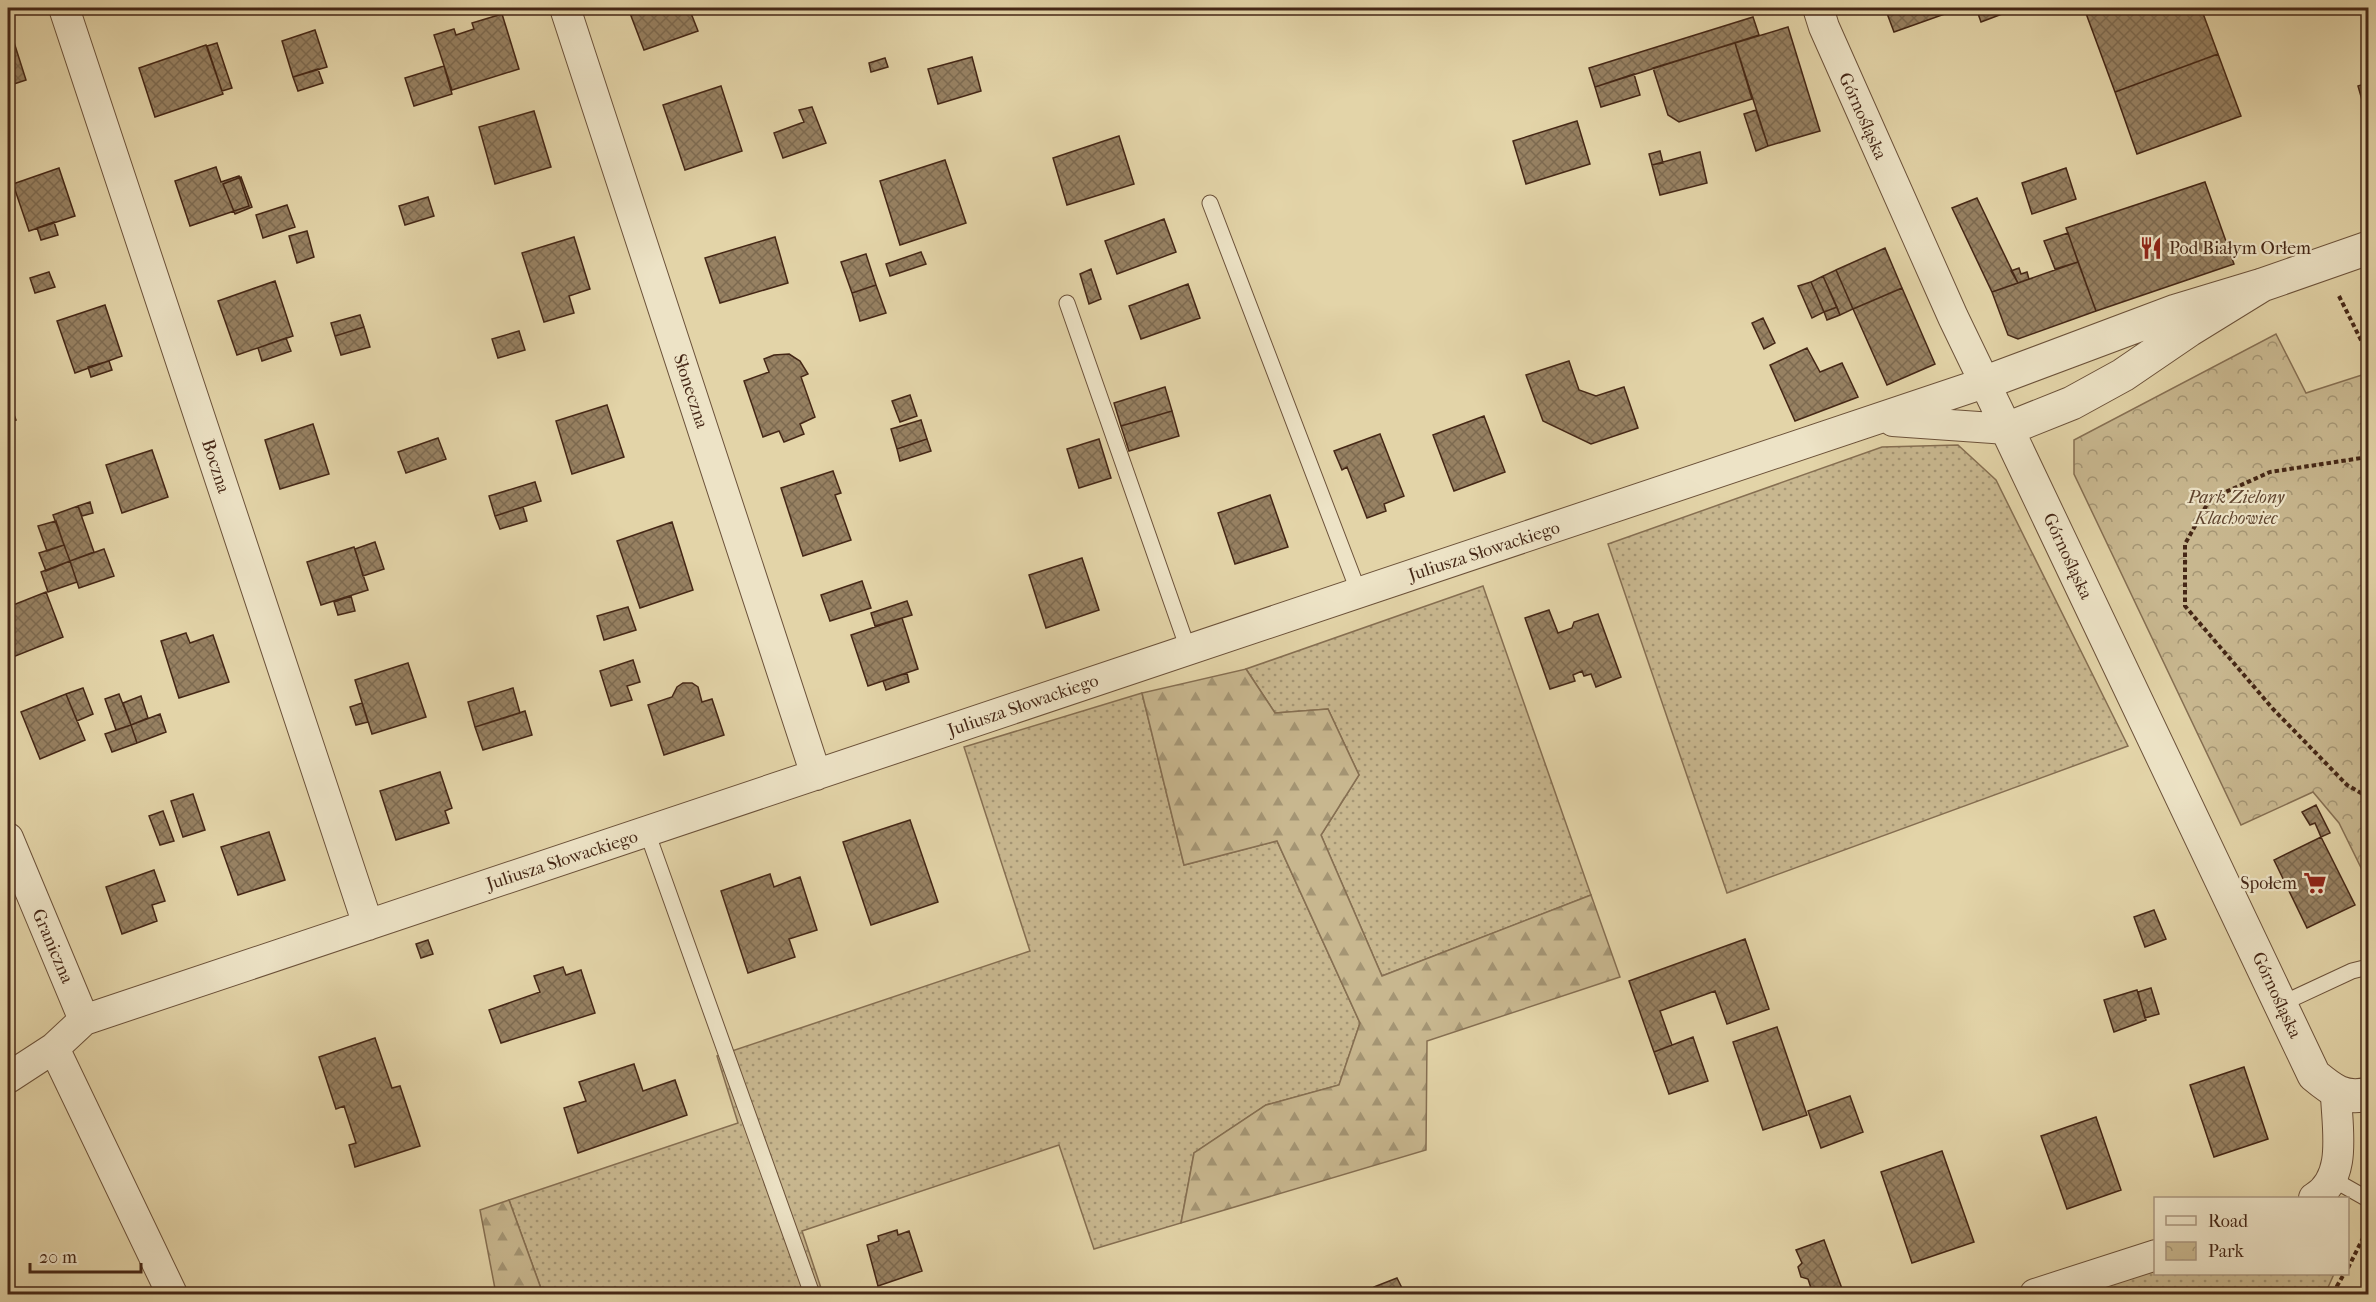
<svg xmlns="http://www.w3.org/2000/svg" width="2376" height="1302" viewBox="0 0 2376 1302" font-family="'IM FELL French Canon',serif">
<defs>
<pattern id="grass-dots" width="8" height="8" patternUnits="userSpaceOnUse" patternTransform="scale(1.5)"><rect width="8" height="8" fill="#c8b78f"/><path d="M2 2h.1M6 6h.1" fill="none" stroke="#a49574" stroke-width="1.8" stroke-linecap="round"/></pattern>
<pattern id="forest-firs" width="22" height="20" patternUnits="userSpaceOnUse" patternTransform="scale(1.5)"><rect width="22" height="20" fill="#c8b78f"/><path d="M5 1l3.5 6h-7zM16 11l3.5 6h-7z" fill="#a49574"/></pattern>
<pattern id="park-crowns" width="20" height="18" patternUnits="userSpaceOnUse" patternTransform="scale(1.5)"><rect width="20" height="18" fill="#c8b78f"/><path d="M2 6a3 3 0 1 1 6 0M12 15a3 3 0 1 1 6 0" fill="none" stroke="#a49574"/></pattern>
<pattern id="building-cross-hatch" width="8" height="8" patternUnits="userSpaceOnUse" patternTransform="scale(1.5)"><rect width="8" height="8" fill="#978162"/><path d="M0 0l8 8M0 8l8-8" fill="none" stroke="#7d6a50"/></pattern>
</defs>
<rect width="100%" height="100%" fill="#e3d4a8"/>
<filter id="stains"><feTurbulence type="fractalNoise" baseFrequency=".00333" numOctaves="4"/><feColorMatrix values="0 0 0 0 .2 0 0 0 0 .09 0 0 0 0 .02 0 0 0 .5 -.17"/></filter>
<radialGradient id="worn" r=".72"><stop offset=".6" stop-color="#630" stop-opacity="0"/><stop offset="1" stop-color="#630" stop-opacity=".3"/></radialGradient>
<path fill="url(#grass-dots)" stroke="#866f52" stroke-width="1.5" d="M1958,445L1996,480L2128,746L1727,893L1608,544L1882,447Z
M1483,586L1591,895L1382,976L1321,835L1359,775L1328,709L1275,713L1246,669Z
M1142,693L1184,865L1277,841L1360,1023L1339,1085L1266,1105L1194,1153L1181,1223L1094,1249L1059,1145L802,1231L823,1294H543L509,1200L738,1123L717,1056L1030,951L964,747Z
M2155,1269L2156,1274H2334L2325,1294H2079Z"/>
<path fill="url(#forest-firs)" stroke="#866f52" stroke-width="1.5" d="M1246,669L1275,713L1328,709L1359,775L1321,835L1382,976L1591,895L1620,977L1427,1041L1426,1150L1181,1223L1194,1153L1266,1105L1339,1085L1360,1023L1277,841L1184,865L1142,693Z
M509,1200L543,1294H496L480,1210Z"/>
<path fill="url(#park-crowns)" stroke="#866f52" stroke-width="1.5" d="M2276,334L2306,393L2368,373V882L2339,823L2313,792L2241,825L2074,474V440Z"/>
<path fill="url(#building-cross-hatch)" stroke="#452716" stroke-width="1.5" d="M628,8H689L698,31L644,50Z
M1885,8H1958L1959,9L1894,32Z
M1976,8H2009L2010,11L1981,22Z
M2084,8H2201L2218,54L2115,92Z
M502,14L519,69L452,90L434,35L454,29L456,35L474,29L472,23Z
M1753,17L1759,35L1595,87L1589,68Z
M1788,27L1820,131L1768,146L1735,43Z
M315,30L327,67L293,77L282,41Z
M12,36L26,80L8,86V37Z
M217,43L232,88L222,91L207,46Z
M1735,43L1752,99L1679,122L1668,115L1653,68Z
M206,45L223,94L155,117L139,68Z
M2218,54L2241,116L2137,154L2115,92Z
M972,57L981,91L938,104L928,69Z
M885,58L888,67L871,72L869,63Z
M444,66L452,94L414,106L405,78Z
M318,69L323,83L298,91L293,77Z
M1634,74L1640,95L1601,107L1595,87Z
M2368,83V121L2358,86Z
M721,86L742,151L685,170L663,105Z
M812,107L826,143L783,158L774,133L804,122L799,110Z
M1756,110L1768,146L1756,151L1744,114Z
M534,111L551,167L495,184L479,127Z
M1577,121L1590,164L1526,184L1513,141Z
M1119,136L1134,184L1067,205L1053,158Z
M1660,151L1663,163L1652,165L1649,154Z
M1700,152L1707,183L1660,195L1652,165Z
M945,160L966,223L900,245L880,181Z
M216,167L221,182L239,176L249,206L190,226L175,181Z
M59,168L75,216L29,231L13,184Z
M2066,168L2076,199L2032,214L2022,183Z
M241,177L252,207L235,214L223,184Z
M2205,182L2234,264L2096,311L2066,228Z
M428,197L434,216L405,225L399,206Z
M1977,198L2018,283L1992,292L1952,208Z
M287,205L295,227L263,238L256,215Z
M1164,219L1176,252L1117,274L1105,241Z
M54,222L58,235L41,240L37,228Z
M307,231L314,257L297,263L289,236Z
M2068,233L2078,262L2055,269L2044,241Z
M574,237L590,289L569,296L574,313L544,322L522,253Z
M775,237L788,283L720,303L705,258Z
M1885,248L1902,288L1853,309L1836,270Z
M921,252L926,264L890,276L886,264Z
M866,254L876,285L852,293L841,262Z
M2078,262L2096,311L2018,339L2008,335L1992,292Z
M2019,268L2021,274L2027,272L2029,279L2018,283L2011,271Z
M1091,269L1101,299L1089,304L1080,274Z
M1836,270L1853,309L1840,315L1823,276Z
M49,272L55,287L35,293L30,278Z
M1823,276L1837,307L1824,312L1811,282Z
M275,281L293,336L237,355L218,301Z
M1811,282L1824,312L1812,318L1798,286Z
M1188,284L1200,318L1141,339L1129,306Z
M876,285L886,313L860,321L852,293Z
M1902,288L1935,364L1887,385L1853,309Z
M105,305L122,356L75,373L57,321Z
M1837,307L1840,315L1827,320L1824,312Z
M360,315L364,327L335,336L331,323Z
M1763,318L1775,343L1764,349L1752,323Z
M364,327L370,347L341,355L335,336Z
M519,331L525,350L498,358L492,339Z
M286,338L291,351L262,361L258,348Z
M1807,348L1820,372L1842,363L1858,397L1795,421L1770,365Z
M789,354L800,361L808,374L801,377L815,417L800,424L804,434L784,442L779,431L763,437L744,381L769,372L764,359L774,355Z
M109,361L112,370L91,377L88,367Z
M1569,361L1579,390L1596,396L1624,387L1638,428L1591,444L1543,421L1526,375Z
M1165,387L1172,411L1121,426L1114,403Z
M910,395L917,416L900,422L892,401Z
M8,399L16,420L8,423Z
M607,405L624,457L572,474L556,421Z
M1172,411L1179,436L1129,451L1121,426Z
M1484,416L1505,472L1454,491L1433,435Z
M921,420L927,439L897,449L891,429Z
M313,424L329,474L280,489L265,440Z
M1380,434L1404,496L1384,504L1386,511L1367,518L1347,467L1342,470L1334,451Z
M438,438L446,459L406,473L398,452Z
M927,439L931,451L900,461L897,449Z
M1099,439L1111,478L1079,488L1067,449Z
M152,450L168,497L122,513L106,465Z
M833,471L841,493L835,495L851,540L803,556L781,488Z
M535,482L541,501L495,516L489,496Z
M1270,495L1288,547L1235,564L1218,513Z
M90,502L93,513L82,516L78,506Z
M78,506L94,552L70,561L53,515Z
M523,507L527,521L500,529L495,516Z
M56,521L64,545L47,551L38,526Z
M672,522L693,590L640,608L617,541Z
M375,542L384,569L363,576L355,549Z
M64,545L70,561L46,571L39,553Z
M354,547L368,590L321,605L307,562Z
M104,549L114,576L79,588L70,561Z
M1082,558L1099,610L1046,628L1029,575Z
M70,561L77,582L48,592L41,572Z
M862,581L871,608L830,621L821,595Z
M46,592L63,637L8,659V607Z
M351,596L355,611L338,615L334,602Z
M907,601L912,615L875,626L871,613Z
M628,607L636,630L604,640L597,616Z
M1549,610L1558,633L1572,628L1574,622L1598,614L1621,677L1596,687L1591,674L1584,676L1582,671L1573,675L1575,681L1550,689L1525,618Z
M902,618L918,669L868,686L851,635Z
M186,633L190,643L213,635L229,682L179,698L161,641Z
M633,660L640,682L627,686L632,700L611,706L600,671Z
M408,663L426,717L372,734L355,680Z
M907,673L909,682L886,690L883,681Z
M683,683H692L698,687L702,702L712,699L724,735L664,755L648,705L672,697L677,687Z
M83,688L93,714L77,721L66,694Z
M513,688L520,713L475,727L468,702Z
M66,694L85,740L40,759L21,712Z
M119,694L131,725L116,730L105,699Z
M141,696L148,718L131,725L123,703Z
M362,703L368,722L356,725L350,707Z
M525,711L532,735L483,750L475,727Z
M160,714L166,732L137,743L131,725Z
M131,725L137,743L112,752L105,734Z
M440,772L452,808L445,811L449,823L396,840L380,791Z
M193,794L205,830L183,837L171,801Z
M2316,805L2330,833L2321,837L2315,823L2310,825L2302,812Z
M163,811L174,841L160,845L149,816Z
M910,820L938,902L871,925L843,842Z
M269,832L285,880L238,895L221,847Z
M2321,837L2355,905L2307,928L2274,860Z
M154,870L165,901L152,905L157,921L122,934L106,887Z
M770,874L774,887L800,877L817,930L789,939L795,957L748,973L721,891Z
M2154,910L2166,939L2145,947L2134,917Z
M1745,939L1769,1009L1727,1024L1715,991L1660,1011L1672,1045L1654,1052L1629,981Z
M428,940L433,954L421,958L416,944Z
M563,967L566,975L581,970L595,1013L501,1043L489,1010L540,992L534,976Z
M2151,988L2159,1014L2145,1018L2138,992Z
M2137,990L2146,1020L2114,1032L2104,1000Z
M1777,1027L1807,1115L1763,1130L1733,1042Z
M1693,1037L1708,1081L1669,1094L1654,1052Z
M375,1038L392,1088L400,1086L420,1146L355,1167L349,1145L356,1143L344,1106L336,1109L319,1057Z
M634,1064L643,1091L675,1080L687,1115L578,1153L564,1108L586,1101L579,1082Z
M2244,1067L2268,1139L2214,1157L2190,1085Z
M1850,1096L1863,1132L1821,1148L1808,1111Z
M2096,1117L2121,1190L2067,1209L2041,1136Z
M1942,1151L1974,1242L1912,1263L1881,1172Z
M897,1230L898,1235L909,1231L922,1271L878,1286L867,1245L879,1241L878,1236Z
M1824,1240L1844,1294H1813L1808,1279L1801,1277L1798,1267L1802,1263L1796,1250Z
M1397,1278L1405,1294H1376L1374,1287Z"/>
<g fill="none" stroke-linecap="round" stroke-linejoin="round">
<g stroke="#6c523a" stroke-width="17">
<path id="service" d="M1210,203L1359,593
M1067,303L1188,649
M647,832L812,1294
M2281,1004L2352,971L2368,967
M2334,1180L2364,1197H2368"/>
</g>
<g stroke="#6c523a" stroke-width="32">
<path id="minor" d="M64,8L368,925
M565,8L816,775
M1818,8L1824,27L1953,317L2007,429
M1893,421L2007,429
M8,838L84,1020
M54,1048L172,1294
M8,1078L54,1048L84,1020L1984,383
M2314,1198C2348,1178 2337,1129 2336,1094
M2035,1294L2156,1255"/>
</g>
<g stroke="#6c523a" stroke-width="35">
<path id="tertiary" d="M2262,285L2189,330L2123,375L2072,403L2007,429L2314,1075C2332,1090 2344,1100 2368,1094
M1984,383L2176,311L2262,285L2368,248"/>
</g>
<path stroke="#452716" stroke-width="4" stroke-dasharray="4.5 3" stroke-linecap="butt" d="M2339,296L2368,354
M2368,457L2270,472L2210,499L2185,544V606L2273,709L2347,785L2368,797
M2363,996L2368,1009
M2348,1268L2368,1228
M2337,1294V1286L2344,1274"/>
<use href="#service" stroke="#ede3c6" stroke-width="15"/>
<use href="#minor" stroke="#ede3c6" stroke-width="30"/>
<use href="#tertiary" stroke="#ede3c6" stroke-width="33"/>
</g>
<defs>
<g id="restaurant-bare" transform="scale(1.8)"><path d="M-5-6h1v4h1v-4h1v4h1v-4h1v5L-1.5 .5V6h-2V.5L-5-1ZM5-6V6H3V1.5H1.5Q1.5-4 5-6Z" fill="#8f2418" stroke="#ede3c6" stroke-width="2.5" paint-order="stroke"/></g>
<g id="supermarket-bare" transform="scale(1.8)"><path d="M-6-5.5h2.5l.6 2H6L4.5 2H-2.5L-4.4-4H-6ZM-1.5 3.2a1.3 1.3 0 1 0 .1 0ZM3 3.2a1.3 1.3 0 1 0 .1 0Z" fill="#8f2418" stroke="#ede3c6" stroke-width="2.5" paint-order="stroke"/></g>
</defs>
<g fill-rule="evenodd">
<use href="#restaurant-bare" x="2151" y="248"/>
<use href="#supermarket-bare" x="2315" y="883"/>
</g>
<g text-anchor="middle" stroke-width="4.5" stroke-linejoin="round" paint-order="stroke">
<g font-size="18" fill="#452716" stroke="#ede3c6">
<text transform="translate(1863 116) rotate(66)" y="6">Górnośląska</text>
<text transform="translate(691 391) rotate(72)" y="6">Słoneczna</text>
<text transform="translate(216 466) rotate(72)" y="6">Boczna</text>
<text transform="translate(1484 551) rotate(-18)" y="6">Juliusza Słowackiego</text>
<text transform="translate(2068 556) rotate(65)" y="6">Górnośląska</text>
<text transform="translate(1023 705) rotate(-19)" y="6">Juliusza Słowackiego</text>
<text transform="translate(562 860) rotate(-18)" y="6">Juliusza Słowackiego</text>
<text transform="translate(53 946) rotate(67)" y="6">Graniczna</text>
<text transform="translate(2277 995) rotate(65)" y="6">Górnośląska</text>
</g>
<g font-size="18" fill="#452716" stroke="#ede3c6" text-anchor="start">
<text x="2169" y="254">Pod Białym Orłem</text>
<text x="2297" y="889" text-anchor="end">Społem</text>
</g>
<g font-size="18" font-style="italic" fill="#5f442e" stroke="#ede3c6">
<text x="2236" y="503">Park Zielony<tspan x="2236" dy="21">Klachowiec</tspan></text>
</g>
</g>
<rect width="2376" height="1302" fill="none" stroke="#e3d4a8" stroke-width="30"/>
<rect x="9" y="9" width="2358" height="1284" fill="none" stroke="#452716" stroke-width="3"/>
<rect x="15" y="15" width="2346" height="1272" fill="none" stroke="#452716" stroke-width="1.5"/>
<rect x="2154" y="1197" width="195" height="78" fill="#ede3c6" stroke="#aa9880" stroke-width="1.5"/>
<rect x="2166" y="1216" width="30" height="9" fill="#ede3c6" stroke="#aa9880" stroke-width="1.5"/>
<text x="2208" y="1227" font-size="18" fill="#452716">Road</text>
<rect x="2166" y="1242" width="30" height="18" fill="url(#park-crowns)" stroke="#aa9880" stroke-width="1.5"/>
<text x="2208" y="1257" font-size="18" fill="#452716">Park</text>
<path d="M30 1263v9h111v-9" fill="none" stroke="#452716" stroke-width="3"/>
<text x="39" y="1263" font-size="18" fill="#452716" stroke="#ede3c6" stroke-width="4.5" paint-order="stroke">20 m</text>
<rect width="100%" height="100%" filter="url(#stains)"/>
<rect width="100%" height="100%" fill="url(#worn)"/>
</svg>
